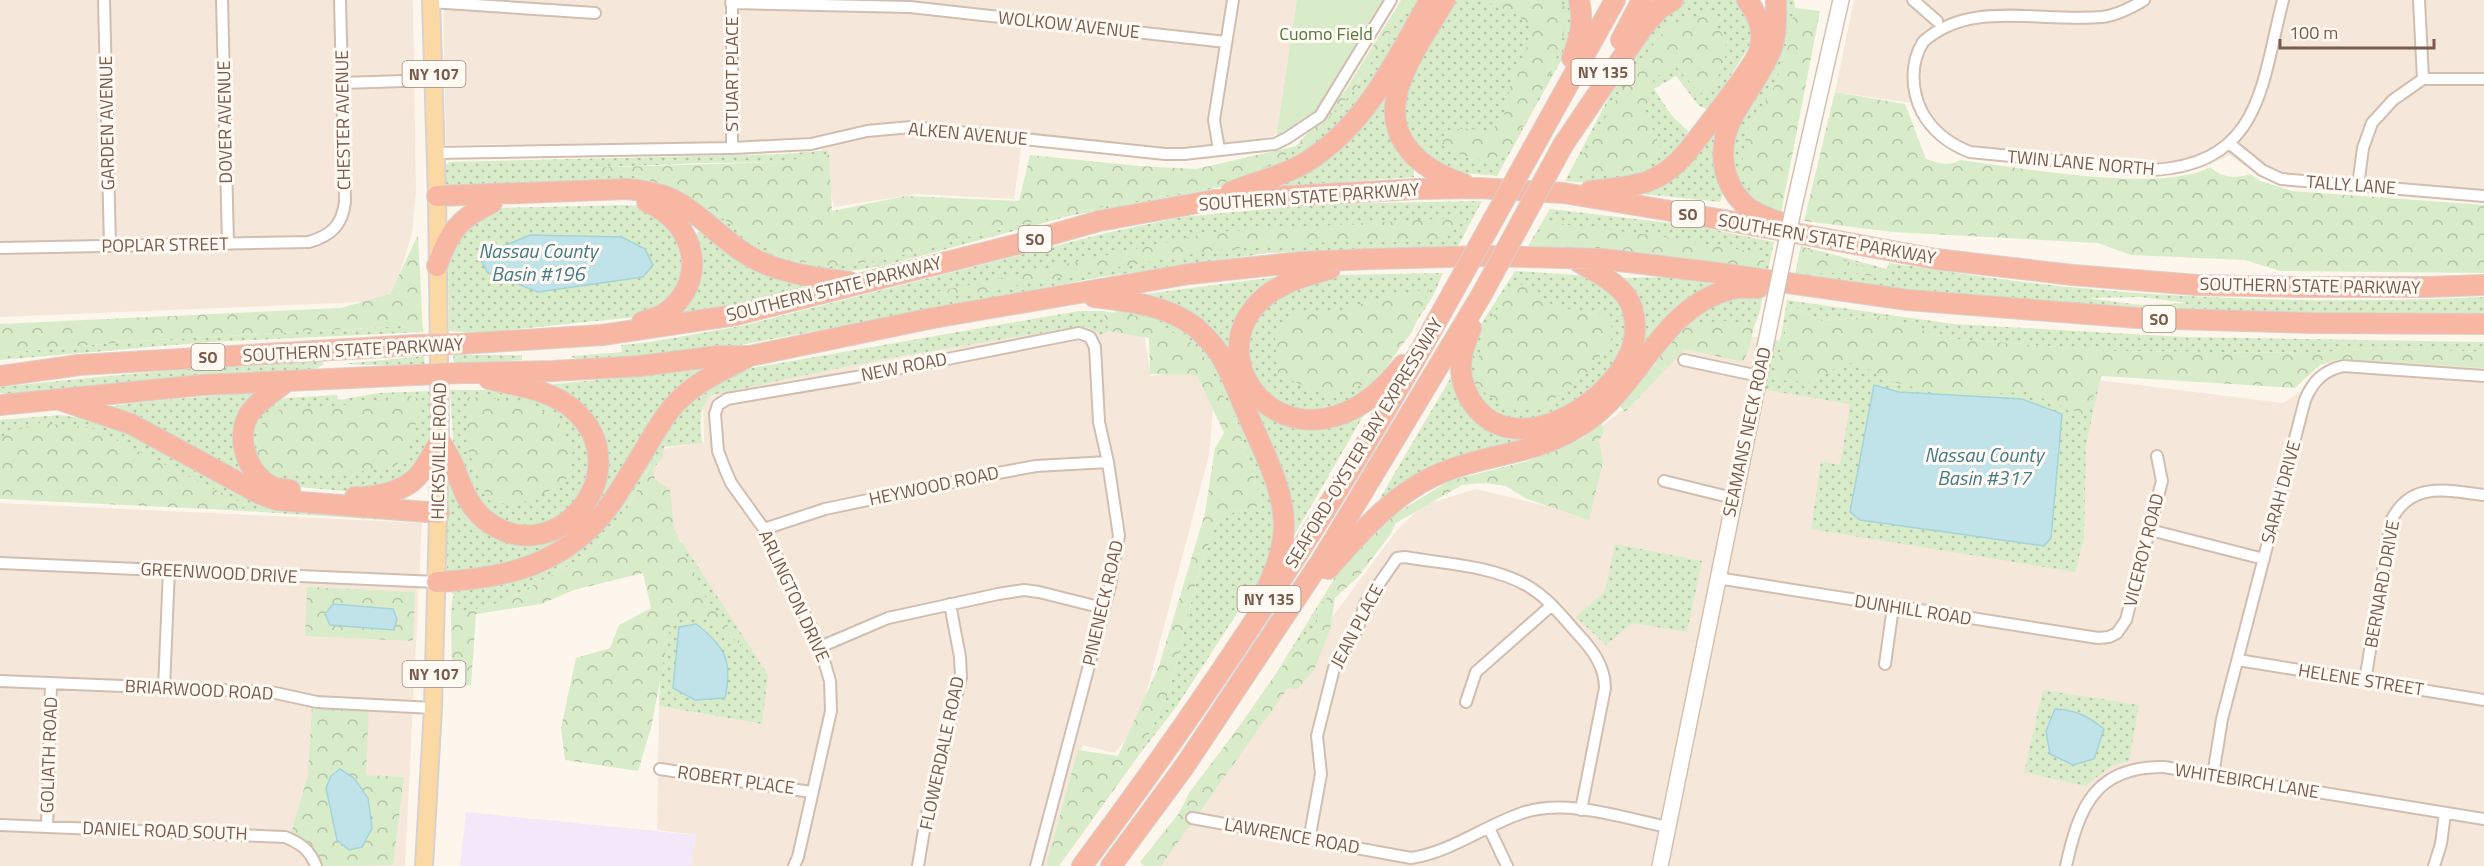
<svg xmlns="http://www.w3.org/2000/svg" width="2484" height="866" viewBox="0 0 2484 866" font-family="'Titillium Web',sans-serif">
<defs>
<pattern id="grass-dots" width="8" height="8" patternUnits="userSpaceOnUse" patternTransform="scale(1.5)"><rect width="8" height="8" fill="#d8ecc9"/><path d="M2 2h.1M6 6h.1" fill="none" stroke="#b4c2a5" stroke-width="1.8" stroke-linecap="round"/></pattern>
<pattern id="forest-crowns" width="20" height="18" patternUnits="userSpaceOnUse" patternTransform="scale(1.5)"><rect width="20" height="18" fill="#d8ecc9"/><path d="M2 6a3 3 0 1 1 6 0M12 15a3 3 0 1 1 6 0" fill="none" stroke="#b4c2a5"/></pattern>
</defs>
<rect width="100%" height="100%" fill="#fdf6ec"/>
<path fill="#f5e8da" d="M0,0H413L416,192L412,234L400,273L386,301L0,317Z
M443,0H1383L1315,108L1273,136L1175,150L1023,135L1014,199L917,194L834,207L819,136L746,142L446,145Z
M1854,0H2484V194L2261,176L2229,155L2203,168L2137,177L1964,154L1929,131L1911,103L1835,92Z
M1101,314L1106,330L1143,327L1151,376L1200,369L1214,399L1209,455L1138,725L1114,753L1083,745L1046,866H691L696,835L657,830L659,706L762,724L682,542L637,498L662,449L704,442L703,408L708,393Z
M1699,330L2283,403L2360,353L2484,361V866H1147L1397,530L1423,505L1476,489L1584,515L1591,435L1633,402Z
M0,503L422,523L405,866H0Z"/>
<path fill="#f3e8fa" d="M466,812L696,835L691,866H460Z"/>
<path fill="url(#grass-dots)" fill-rule="evenodd" d="M1410,0H1422L1367,97L1336,135L1285,169L1238,184L1069,216L883,266L844,272L776,265L676,196L445,185L444,167L449,162L785,154L828,150L829,155L777,162L704,163L585,168L640,177L683,192L781,257L884,260L962,238L1086,210L1217,186L1304,144L1352,93Z
M1451,0H1571L1577,20L1563,57L1497,176L1453,172L1424,160L1406,137L1399,107L1404,85Z
M1683,0H1736L1747,8L1754,39L1712,105L1706,109L1699,106L1676,76L1654,89L1672,116L1688,131L1685,145L1677,158L1622,185L1565,181L1627,63L1652,28Z
M1781,0H1794L1795,8L1777,82L1747,131L1781,213L1750,204L1733,182L1726,153Z
M1381,95L1391,97L1414,168V177L1273,187Z
M1712,126L1719,134L1724,191L1720,202L1644,194L1643,189Z
M1482,201L1458,246L1268,253L1101,277L746,344L665,354L578,360L571,356L622,352L621,345L651,342L741,326L1106,233L1182,217L1320,204Z
M628,205L643,206L660,219L680,241L685,270L675,293L645,316L478,333L449,331L448,257L463,224L497,208Z
M1550,209L1695,226L1774,242L1768,271L1644,256L1528,246Z
M703,230L809,284V290L673,320L693,240L697,233Z
M1801,246L1887,269L1889,263C1934,269 1979,277 2024,282C2176,300 2331,304 2484,297V317L2201,314L1923,292L1795,275ZM2141,297L2188,303L2141,305L2086,298Z
M1515,271L1591,276L1608,286L1630,318L1616,371L1550,420L1515,424L1490,414L1472,394L1465,364L1476,332Z
M1443,273L1433,296L1377,383L1350,405L1315,416L1279,409L1252,382L1245,348L1254,314L1274,296L1333,275Z
M1291,275L1278,282L1231,361L1144,297L1145,294Z
M1669,277L1720,285L1636,363L1620,278Z
M1754,295L1763,296L1759,314L1754,326C1727,321 1705,322 1678,327L1721,297Z
M1787,300L1953,324L2185,337L2484,342V352L2372,348L2315,353L2108,351L1946,338L1881,316L1822,321L1792,306L1783,341L2101,376L2086,445L2084,538L2075,572L1811,529L1821,461L1840,465L1850,404L1760,389L1770,340L1780,341Z
M1117,307L1139,309L1190,328L1221,364L1278,512L1268,577L1243,604L1177,706L1139,755L1169,692L1199,571L1219,516L1263,505L1236,422L1200,348L1115,313Z
M1079,311H1103L1109,331L1100,335L1096,331L1081,326L878,360L711,395C697,409 701,425 702,443L664,447L663,457L653,469L651,464L627,508L587,556L502,602L451,616L452,601L454,595L451,592L454,589L554,563L681,405L699,389L746,369Z
M401,326L423,332L209,342L0,360V353L138,341Z
M453,355H522V360L454,365Z
M424,356L425,367L343,364Z
M322,361L324,364L316,369L15,395L0,393V387C107,376 215,364 322,361Z
M1457,367L1461,401L1481,426L1511,435L1556,431L1380,503V498Z
M707,369L587,528L532,564L447,573L445,466L459,498L516,539L588,510L599,440L545,385Z
M450,390H487L523,394L555,405L576,420L591,445L594,466L569,516L538,531L505,527L479,511L454,454Z
M263,391L251,405L255,482L104,408L132,403Z
M430,391L432,442L417,472L368,493L287,486L257,469L250,425L262,407L284,398L337,395L338,400L379,393Z
M1249,401L1270,414L1363,409L1365,413L1285,551Z
M59,415L96,420L127,429L253,498L416,517L417,522L230,510L248,505L4,436L0,441V420Z
M665,538L682,542L768,675L762,724L659,706Z
M1615,544L1702,561L1687,632L1632,623L1606,645L1576,617L1605,591Z
M1339,571L1327,598L1317,609V625L1275,675Z
M2043,690L2139,705L2129,761L2113,765L2085,786L2024,772Z"/>
<path fill="url(#forest-crowns)" fill-rule="evenodd" d="M1401,0H1410L1352,93L1304,144L1247,178L1217,186L1086,210L962,238L884,260L828,267L781,257L683,192L640,177L581,168L777,162L829,155L832,211L906,196L1019,201L1030,155L1139,166L1196,169L1296,146L1345,91Z
M1482,0H1555L1566,7L1564,33L1553,69L1513,144L1489,163L1460,154L1437,142C1451,126 1468,126 1487,133L1503,120L1513,73L1525,58L1530,25L1514,13Z
M1795,8L1820,11L1781,213L1755,199L1741,170L1747,131L1777,82Z
M1710,12L1726,42L1725,59L1716,82L1700,94L1676,67L1654,78L1645,111L1663,154L1634,173H1572L1635,68L1668,26Z
M1835,92L1905,104L1926,159C1938,163 1949,167 1960,160C2017,167 2163,194 2210,167C2223,178 2234,179 2250,174L2260,181L2292,191L2484,205V273L2280,271L2245,260L2131,255L2098,243L1893,232L1804,221Z
M1469,217L1441,239H1375L1216,250L935,300L936,292L1214,232Z
M1545,222L1659,236L1765,254L1763,270L1669,257L1531,245Z
M418,235L423,332L401,326L138,341L0,353V324L341,308L390,294Z
M1801,246L1820,254L1887,273L1879,277L1848,272L1795,275Z
M1514,280L1556,307L1605,315L1615,333L1593,367L1543,408L1505,409L1474,384L1483,334Z
M1429,289L1412,332L1394,355L1365,384L1329,396L1278,375L1275,338L1296,314L1340,311L1389,295Z
M1792,306L1822,321L1881,316L1946,338L2108,351L2314,353L2372,348L2484,352V368L2341,359L2320,365L2295,388L2102,376L2085,415L2026,392L1948,396L1886,380L1876,372L1847,362L1811,382L1773,380Z
M1103,311L1150,318L1200,348L1236,422L1263,505L1219,516L1199,571L1169,692L1139,755L1059,866H1046L1078,750L1118,756L1159,666L1205,513L1215,448L1224,433L1197,375L1150,374L1149,338L1109,331Z
M1727,321L1754,326L1749,349L1743,362L1685,349L1625,412L1619,405L1655,364L1678,327L1704,322Z
M409,396L423,400L407,454L394,467L368,471L285,475L257,461L259,426L278,410L321,408Z
M467,397L505,399L536,406L559,422L573,450L568,478L541,496L512,506L488,500L468,450Z
M1601,421L1604,432L1599,440L1603,462L1589,520L1527,499L1506,486L1485,483L1462,485L1396,523L1390,535L1358,577L1335,598L1330,630L1314,670L1296,690L1288,688L1161,866H1144L1140,862L1179,813L1189,793L1238,728L1275,675L1317,625V609L1327,598L1339,571L1390,517L1449,481L1528,461L1583,438Z
M36,423L90,427L248,506L230,510L0,499V441L3,436Z
M652,463L655,480L670,489L674,528L704,595L748,652L710,617L672,618L651,728L638,771L565,760L561,728L576,658L610,648L619,625L651,608L643,573L574,590L541,604L476,614L471,685L457,687L452,679L451,616L502,602L587,556L627,508Z
M307,587L415,592L413,641L305,636ZM333,604L393,609V629L331,625L325,614Z
M312,706L369,709L366,775L404,777L393,865L322,866C315,849 306,843 291,834L308,775Z"/>
<path fill="#d8ecc9" d="M1297,0H1386L1317,113L1276,139Z"/>
<path fill="#bfe3e8" stroke="#a5d3da" stroke-width="1.5" d="M530,235L622,237L645,249L653,265L643,277L538,292L487,272L481,260L501,247Z
M1874,385L1899,392L2022,399L2062,414L2051,538L2044,546L1860,520L1850,512Z
M333,604L393,609L397,619L394,630L330,625L325,614Z
M696,624C725,646 733,661 725,698L695,700L673,688L679,627Z
M2055,709C2076,710 2088,716 2104,729L2094,759L2073,765L2050,754L2046,731Z
M340,769L354,778L368,798L372,828L362,847L349,850L337,840L326,788L331,776Z"/>
<g fill="none" stroke-linecap="round" stroke-linejoin="round">
<g stroke="#d1beb0" stroke-width="14">
<path id="street" d="M104,0L110,246
M222,0L228,243
M732,0V148
M1913,0L1937,21
M2144,0C2131,8 2118,15 2102,17C2035,22 1969,0 1923,42C1910,63 1911,90 1922,112C1933,132 1949,144 1970,152L2153,170C2262,163 2261,85 2283,0
M2419,0L2423,79
M431,2L595,13
M731,3L910,7L1226,42
M342,83L434,80
M2229,143L2262,170L2281,179L2484,196
M1219,150L1214,120L1233,0
M435,153L732,148L811,144L867,131L911,127L1165,154H1184L1275,144L1287,138L1320,116L1391,0
M2358,186L2363,148L2372,123L2393,100L2423,79H2484
M0,248L309,242C332,235 342,225 345,202L340,0
M1684,360L1759,376
M1664,481L1733,498
M764,529L825,509L987,475L1036,466L1108,462
M2150,530L2264,559
M0,563L437,582
M1717,578L2098,638L2109,637L2117,633L2126,620L2162,481L2157,456
M820,647L888,618L998,594L1024,590L1039,592L1103,608
M2238,660L2484,700
M1885,664L1893,607
M0,681L271,692L317,702L433,708
M2365,681L2391,521C2411,480 2447,491 2484,495
M164,688L169,570
M1466,702L1476,672L1552,605
M660,769L811,792
M2213,775L2222,719L2305,400C2313,381 2323,371 2343,366L2484,376
M1192,818L1411,858C1451,852 1484,826 1522,813C1568,798 1622,818 1668,827
M0,825L285,837C300,843 310,850 316,866
M47,827L51,683
M1489,828L1507,866
M1309,840L1321,774L1317,736L1334,668L1358,628L1365,604L1397,558L1405,557C1444,564 1490,565 1526,585C1546,596 1561,615 1576,632C1591,648 1605,665 1605,688L1581,810
M794,866L798,857L831,711L830,681L820,647L764,529L731,483L725,469L718,451L715,414L718,405L727,399L856,377L1079,333L1090,337L1095,347L1099,422L1108,462L1119,536L1110,586L1036,866
M918,866L926,818L961,677L960,657L950,604
M2066,866C2079,807 2095,766 2164,767L2484,819
M2434,866L2441,844L2445,813"/>
</g>
<g stroke="#d6c0b0" stroke-width="18">
<path id="secondary" d="M1792,215L1841,0
M1660,866L1772,313"/>
</g>
<g stroke="#dad1cd" stroke-width="20">
<path id="primary" d="M424,866L433,708L440,441L437,196L431,0"/>
</g>
<g stroke="#dad1cd" stroke-width="22">
<path id="highway" d="M1445,0C1429,28 1407,58 1398,90C1384,140 1421,170 1464,184
M1776,0C1776,16 1777,35 1771,50C1761,75 1744,95 1732,118C1717,148 1721,183 1746,206C1755,214 1769,218 1779,222
M1621,40L1642,0
M1572,58C1580,39 1584,21 1579,0
M1538,139L1615,0
M1563,145L1643,27L1659,9L1673,0
M1590,191C1633,186 1658,187 1688,151C1702,132 1757,65 1760,48C1764,29 1758,15 1747,0
M1231,192C1255,182 1280,177 1303,164C1366,127 1395,61 1430,0
M437,196L627,189C646,191 664,193 681,204C706,219 724,242 751,257C781,274 815,277 849,282
M437,266C449,232 459,218 492,203
M1330,269C1308,275 1286,281 1267,295C1184,361 1301,495 1403,365
M1094,297C1128,301 1165,305 1194,326C1203,334 1212,343 1219,353C1232,374 1240,398 1250,420C1264,453 1283,487 1284,524C1284,546 1277,566 1268,586
M642,322C649,319 658,318 664,314C711,281 695,222 647,202
M1471,328C1466,341 1461,354 1461,367C1461,384 1467,397 1477,409C1523,462 1622,397 1634,340C1636,325 1635,308 1626,296C1613,279 1592,270 1574,259
M459,344L602,335L736,315L1022,243L1099,221L1214,200L1417,189L1478,188L1564,193L1724,220L1936,259L2073,275L2197,285L2300,287H2426L2484,285
M463,373L553,371L640,366L718,356H750L933,318L1189,274L1302,262L1370,259L1488,256L1603,259L1718,273L1908,300L2138,318L2312,323L2484,324
M0,376L79,365L416,345
M287,381C275,391 256,402 248,416C235,441 249,478 276,488C280,489 285,489 290,490
M63,401L131,424L260,494L277,500L439,513
M0,405L202,385L415,375
M440,441C445,450 451,459 455,469C462,488 468,505 484,519C554,576 642,471 574,410C552,390 517,386 489,379
M355,497C363,498 371,496 379,495C417,488 422,472 440,441
M1328,569C1361,531 1398,489 1446,471C1496,452 1540,454 1586,422C1641,384 1661,307 1731,289C1739,287 1749,288 1758,288
M437,582C495,579 549,569 591,527C610,509 622,486 636,464C648,445 660,420 676,403C696,382 723,370 748,357
M1082,866C1219,683 1343,492 1453,292
M1111,866L1184,767L1323,558L1482,294"/>
</g>
<use href="#street" stroke="#fff" stroke-width="10"/>
<use href="#secondary" stroke="#fff" stroke-width="15"/>
<use href="#primary" stroke="#fbd9a5" stroke-width="16"/>
<use href="#highway" stroke="#f7b7a3" stroke-width="20"/>
<g stroke="#d6c0b0" stroke-width="18" stroke-linecap="butt">
<path id="secondary-bridge" d="M1772,313L1792,215"/>
</g>
<g stroke="#dad1cd" stroke-width="22" stroke-linecap="butt">
<path id="highway-bridge" d="M1453,292L1538,139
M1482,294L1563,145
M416,345L459,344
M415,375L463,373"/>
</g>
<use href="#secondary-bridge" stroke="#fff" stroke-width="15"/>
<use href="#highway-bridge" stroke="#f7b7a3" stroke-width="20"/>
</g>
<g text-anchor="middle" stroke-width="6" stroke-linejoin="round" paint-order="stroke">
<g fill="#fffaf3" stroke="#a28b7f" stroke-width="1.5">
<rect x="1571.5" y="59" width="63" height="26" rx="4.5"/>
<rect x="402.5" y="61" width="63" height="26" rx="4.5"/>
<rect x="1671.5" y="201" width="33" height="26" rx="4.5"/>
<rect x="1018.5" y="226" width="33" height="26" rx="4.5"/>
<rect x="2142.5" y="306" width="33" height="26" rx="4.5"/>
<rect x="191.5" y="344" width="33" height="26" rx="4.5"/>
<rect x="1237.5" y="586" width="63" height="26" rx="4.5"/>
<rect x="402.5" y="661" width="63" height="26" rx="4.5"/>
</g>
<g font-size="16" font-weight="bold" fill="#7a5c4d">
<text x="1603" y="78">NY 135</text>
<text x="434" y="80">NY 107</text>
<text x="1688" y="220">SO</text>
<text x="1035" y="245">SO</text>
<text x="2159" y="325">SO</text>
<text x="208" y="363">SO</text>
<text x="1269" y="605">NY 135</text>
<text x="434" y="680">NY 107</text>
</g>
<g font-size="18" fill="#7a5c4d" stroke="#fffaf3">
<text transform="translate(1069 25) rotate(6)" y="6">WOLKOW AVENUE</text>
<text transform="translate(732 74) rotate(-90)" y="6">STUART PLACE</text>
<text transform="translate(343 120) rotate(-91)" y="6">CHESTER AVENUE</text>
<text transform="translate(225 122) rotate(-91)" y="6">DOVER AVENUE</text>
<text transform="translate(107 123) rotate(-91)" y="6">GARDEN AVENUE</text>
<text transform="translate(968 134) rotate(5)" y="6">ALKEN AVENUE</text>
<text transform="translate(2081 163) rotate(5)" y="6">TWIN LANE NORTH</text>
<text transform="translate(2351 185) rotate(4)" y="6">TALLY LANE</text>
<text transform="translate(1309 197) rotate(-4)" y="6">SOUTHERN STATE PARKWAY</text>
<text transform="translate(1827 239) rotate(10)" y="6">SOUTHERN STATE PARKWAY</text>
<text transform="translate(165 245) rotate(-1)" y="6">POPLAR STREET</text>
<text transform="translate(2310 286) rotate(1)" y="6">SOUTHERN STATE PARKWAY</text>
<text transform="translate(834 289) rotate(-14)" y="6">SOUTHERN STATE PARKWAY</text>
<text transform="translate(353 350) rotate(-3)" y="6">SOUTHERN STATE PARKWAY</text>
<text transform="translate(904 367) rotate(-11)" y="6">NEW ROAD</text>
<text transform="translate(1747 432) rotate(-78)" y="6">SEAMANS NECK ROAD</text>
<text transform="translate(1364 443) rotate(-59)" y="6">SEAFORD-OYSTER BAY EXPRESSWAY</text>
<text transform="translate(439 451) rotate(-89)" y="6">HICKSVILLE ROAD</text>
<text transform="translate(934 486) rotate(-12)" y="6">HEYWOOD ROAD</text>
<text transform="translate(2281 492) rotate(-75)" y="6">SARAH DRIVE</text>
<text transform="translate(2144 550) rotate(-76)" y="6">VICEROY ROAD</text>
<text transform="translate(219 573) rotate(3)" y="6">GREENWOOD DRIVE</text>
<text transform="translate(2382 584) rotate(-80)" y="6">BERNARD DRIVE</text>
<text transform="translate(794 596) rotate(65)" y="6">ARLINGTON DRIVE</text>
<text transform="translate(1103 603) rotate(-77)" y="6">PINENECK ROAD</text>
<text transform="translate(1913 610) rotate(9)" y="6">DUNHILL ROAD</text>
<text transform="translate(1357 626) rotate(-62)" y="6">JEAN PLACE</text>
<text transform="translate(2361 680) rotate(9)" y="6">HELENE STREET</text>
<text transform="translate(199 690) rotate(3)" y="6">BRIARWOOD ROAD</text>
<text transform="translate(942 753) rotate(-78)" y="6">FLOWERDALE ROAD</text>
<text transform="translate(49 755) rotate(-88)" y="6">GOLIATH ROAD</text>
<text transform="translate(736 780) rotate(8)" y="6">ROBERT PLACE</text>
<text transform="translate(2247 781) rotate(9)" y="6">WHITEBIRCH LANE</text>
<text transform="translate(165 831) rotate(2)" y="6">DANIEL ROAD SOUTH</text>
<text transform="translate(1292 836) rotate(10)" y="6">LAWRENCE ROAD</text>
</g>
<g font-size="18" fill="#537a41" stroke="#fffaf3">
<text x="1326" y="40">Cuomo Field</text>
</g>
<g font-size="20" font-style="italic" fill="#437c86" stroke="#fffaf3">
<text x="538" y="258">Nassau County<tspan x="538" dy="23">Basin #196</tspan></text>
<text x="1984" y="462">Nassau County<tspan x="1984" dy="23">Basin #317</tspan></text>
</g>
</g>
<path d="M2280 39v9h154v-9" fill="none" stroke="#7a5c4d" stroke-width="3"/>
<text x="2289" y="39" font-size="18" fill="#7a5c4d" stroke="#fffaf3" stroke-width="4.5" paint-order="stroke">100 m</text>
</svg>
